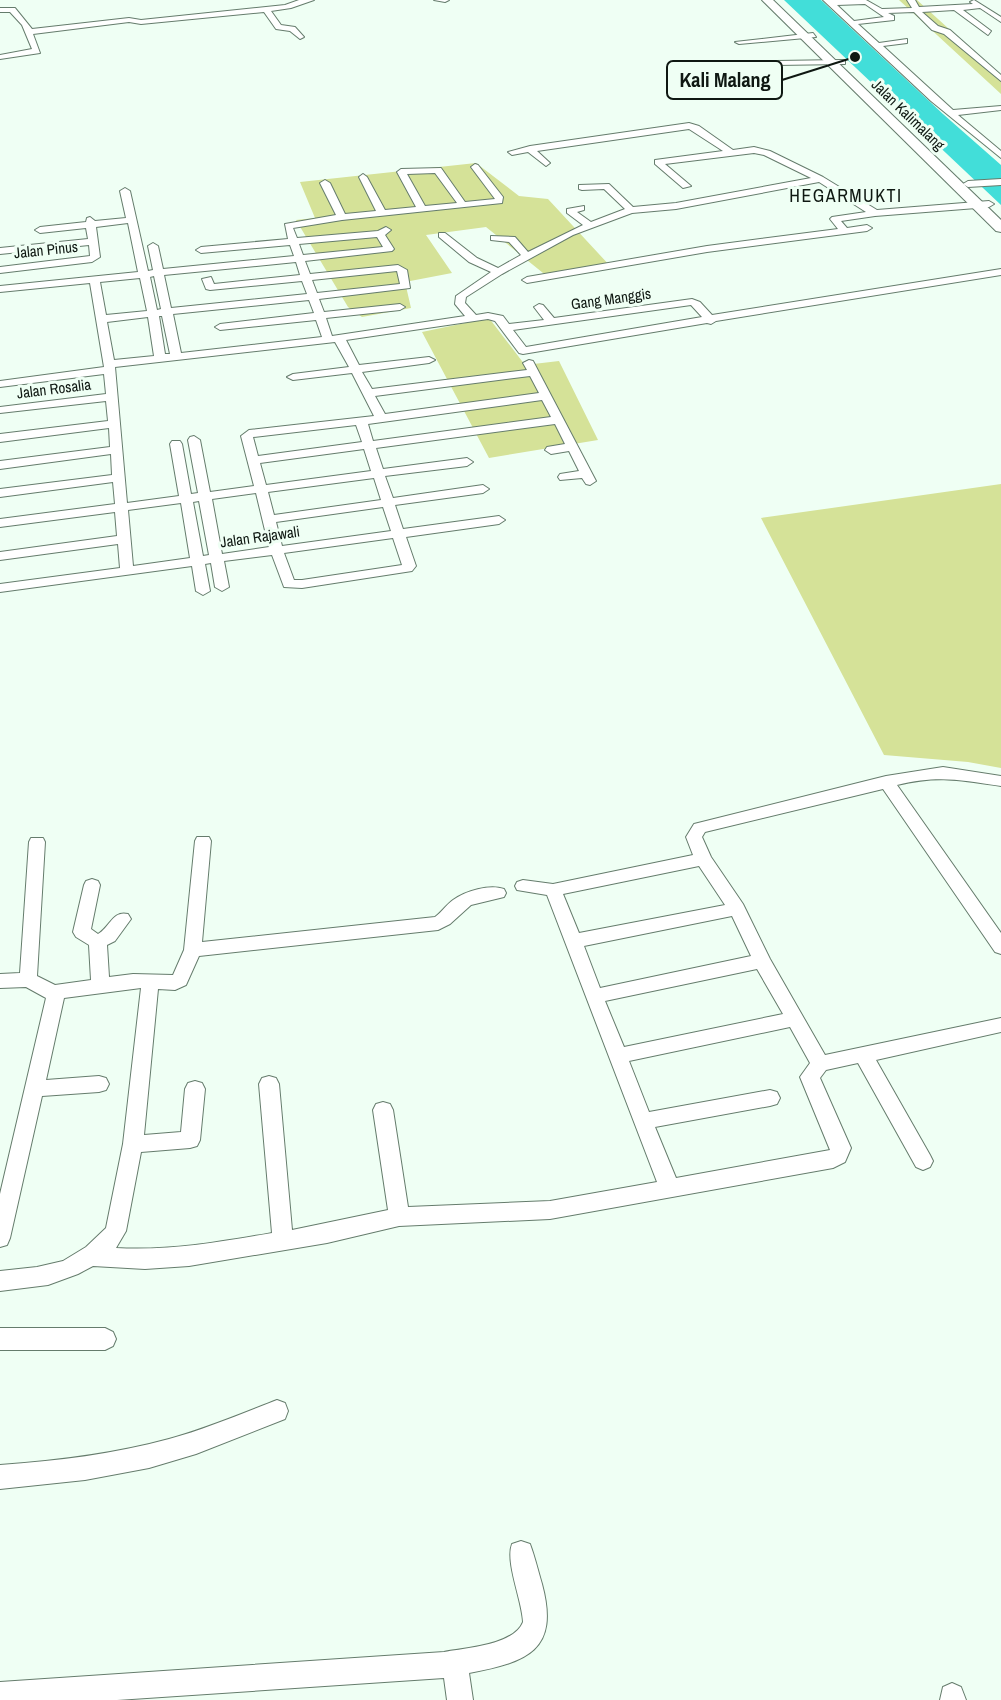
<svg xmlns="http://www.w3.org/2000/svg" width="1001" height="1700" viewBox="0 0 1001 1700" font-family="'Archivo Narrow',sans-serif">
<rect width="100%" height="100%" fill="#effff4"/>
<path fill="#d5e298" d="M899,0H917L1001,76V94Z
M476,163L519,196L548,199L611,267L548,277L486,227L426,235L452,273L405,282L411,308L362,317L348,307L296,220L315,218L300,182Z
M489,318L525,365L559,361L598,440L489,458L422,332Z
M1001,484V768L968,762L884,755L761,518Z"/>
<path fill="#42ded9" d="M784,0H821L943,114L1001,165V205Z"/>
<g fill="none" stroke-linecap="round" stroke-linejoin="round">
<g stroke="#657c6c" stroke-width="2">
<path id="street" d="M299,0H314L291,8L271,11L281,25L295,27L304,37L300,39L290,31L276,29L264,12L141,24L129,22L33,34L40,53L0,59V55L32,49L22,25L10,12H0V8H15L32,29L129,18L141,20L285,5Z
M434,0H449L445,2Z
M823,0H866L882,9L912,8L907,0H915L919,7L973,4L970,2L974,0L1001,17V22L980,8L963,10L991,31L988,35L954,10L922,12L938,26L950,30L1001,75V81L944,34L932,30L914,12L888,13L894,16V20L858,24L879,43L907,39V43L883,46L953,110L1001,106V110L958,115L1001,151V158L931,101ZM865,4L884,17L854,21L837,5Z
M813,33L816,37L739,44L735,42Z
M842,60H845V64L776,65L772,63L776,61Z
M689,123L699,126L733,150L754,147L770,151L823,177L877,210L989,201L994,204L989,207L875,216L841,221L847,228L867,225L872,228L867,231L707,252L527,283L522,280L527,277L707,246L838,229L830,219L832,217L866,212L819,182L676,209L632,213L573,235L502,274L466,297L465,303L476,315L488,313L503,316L509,324L544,320L534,307L539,304L543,305L554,318L692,299L700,302L712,315L1001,269V275L716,321L711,324L707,323L523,354L519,353L495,321L488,319L346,340L359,365L429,357L435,360L429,363L362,372L372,389L527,370L523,363L529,360L533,361L596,481L590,485L586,484L582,478L560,480L558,477L560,474L579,471L569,451L551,454L545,450L547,447L565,444L555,424L376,448L383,469L467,458L473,462L467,466L385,476L393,498L483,485L489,489L483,493L395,505L403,529L499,516L505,520L499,524L406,537L416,566L412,571L302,588L284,587L272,555L224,561L229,587L222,591L215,587L211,563L205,564L210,591L203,595L196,591L192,566L0,592V584L120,568L118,544L0,560V552L117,536L115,512L0,527V519L115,504L113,482L0,497V489L112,475L111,454L0,469V461L110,447L109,428L0,442V434L108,421L106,401L0,413V407L106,394L104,374L0,387V381L104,367L90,283L0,292V286L138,272L128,223L96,227L100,257L92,262L0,273V267L90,256L89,245L0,254V248L88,239L86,228L40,233L35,230L40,227L86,222L87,218L90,217L95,221L126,218L120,191L125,188L130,191L148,271L153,270L148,246L153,243L158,246L163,269L294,256L290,245L201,253L196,250L201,247L288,239L285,224L336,215L320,183L325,180L330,183L345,214L376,211L359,177L363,174L367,177L385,210L416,207L397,172L401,169L441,168L465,202L495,199L471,167L475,164L478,165L503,197L502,203L342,220L293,228L297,238L378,231L386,227L391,230L385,235L394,249L392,251L305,261L310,274L398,265L407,270L410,288L319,299L324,312L400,304L405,307L400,310L326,318L332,336L465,316L455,304L456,296L491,272L469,262L439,237V233H445L477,258L498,268L521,255L509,242L491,240V236L515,237L528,252L583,225L567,213V209L584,206V210L577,212L591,222L625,209L604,189L582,190L579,189V185L609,184L633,207L676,203L811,178L764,155L754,153L665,164L691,186L683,188L655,164V160L723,151L689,129L537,151L550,163L546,166L528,152L512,155L508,152L530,146ZM435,173L457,203L425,206L407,174ZM377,237L383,247L303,255L299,244ZM296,262L300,275L214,284L211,277L202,279L206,289L210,290L302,281L307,294L171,308L164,275ZM397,271L400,284L317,293L312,280ZM154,276L161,309L157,310L150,277ZM140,278L147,311L106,315L100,282ZM309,300L314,313L220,324L215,327L220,330L316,320L322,337L181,353L173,314ZM691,305L702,317L526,347L513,330ZM159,316H162L170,354H165ZM148,317L154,356L114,360L107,322ZM335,342L349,367L293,374L287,377L293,380L352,373L374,416L249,430L241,436L254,486L210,492L200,440L194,436L190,437L188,440L198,493L191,494L182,444L180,441H172L170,444L179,496L127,503L115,367ZM530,376L539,393L385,414L375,396ZM542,400L551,417L373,441L368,424ZM356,425L362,442L258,456L253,437ZM364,449L371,471L266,485L260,463ZM374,478L381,500L274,515L268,492ZM256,493L269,547L222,554L212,499ZM199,501L209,555L203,556L193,502ZM181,503L190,558L133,566L128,510ZM383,507L391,531L282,546L276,522ZM393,538L402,565L302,580H294L284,553Z
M1001,179V185L968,187L963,184L968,181Z
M943,767L1001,776V786C959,780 939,775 897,785L1001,933V954L995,952L883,789L705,832L702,837L711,857L743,904L770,959L825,1055L1001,1018V1032L876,1060L930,1155L933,1161L930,1167L923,1170L916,1167L858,1063L826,1070L820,1078L851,1148L845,1162L833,1168L550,1219L399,1226L327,1243L189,1266L145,1269L93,1266L78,1274L48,1285L0,1291V1271L37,1267L63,1261L86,1247L106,1228L123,1144L141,988L64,998L46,1080L99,1076L106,1078L109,1084L106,1090L99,1092L42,1096L10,1238L7,1245L0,1247V1194L46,998L26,987L0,988V974L20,973L29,842L31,838H43L45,842L37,976L55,985L91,980L89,945L76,937L73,932L84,885L86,881L92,879L98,881L100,885L91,929L98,934C110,927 113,910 128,914L131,919L115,941L107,945L109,977L133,974L173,975L184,950L195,841L197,837H209L211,841L202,942L435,917C442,912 446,905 453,900C466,891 489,884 504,889L506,893L504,897L471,905L450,924L438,930L199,956L186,985L175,990L158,989L144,1135L181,1132L185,1089L188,1083L195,1081L202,1083L205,1089L200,1140L197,1146L190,1148L141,1152L126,1231L116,1248C169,1251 220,1242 272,1233L259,1084L262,1078L269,1076L276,1078L279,1084L292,1230L388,1210L373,1110L376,1104L383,1102L390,1104L393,1110L408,1207L550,1201L657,1182L547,895L517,890L515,886L517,882L523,880L553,884L693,855L686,837L694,824L886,776ZM699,866L725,905L579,933L563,894ZM732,916L751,956L600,988L584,946ZM757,969L783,1014L624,1047L605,1001ZM790,1027L810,1063L800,1077L830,1150L676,1178L655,1127L770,1106L777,1104L780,1098L777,1092L770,1090L649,1112L629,1061Z
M0,1328H105L113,1332L116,1339L113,1346L105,1350H0Z
M277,1400L285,1403L288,1411L285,1419L196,1454L149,1468L85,1480L0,1489V1465C57,1461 114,1454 169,1439C206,1429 241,1414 277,1400Z
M521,1541L530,1544C535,1557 538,1571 542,1584C560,1651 527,1662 469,1673L473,1700H447L444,1678L117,1700H0V1682L444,1652C466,1648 514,1645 523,1622C522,1600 505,1562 512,1544Z
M952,1683L961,1687L966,1700H940L943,1687Z"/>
</g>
<g stroke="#657c6c" stroke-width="2">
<path id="secondary" d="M762,0H773L1001,220V232L996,231Z"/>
</g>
<use href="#street" fill="#fff" fill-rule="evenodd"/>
<use href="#secondary" fill="#fff" fill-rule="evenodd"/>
</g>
<g text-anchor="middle" stroke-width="6" stroke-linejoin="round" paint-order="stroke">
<g font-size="15" fill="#0f1812" stroke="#effff4">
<text transform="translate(908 115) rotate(44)" y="5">Jalan Kalimalang</text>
<text transform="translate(46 250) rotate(-6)" y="5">Jalan Pinus</text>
<text transform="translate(611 299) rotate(-8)" y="5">Gang Manggis</text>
<text transform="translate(54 389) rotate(-7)" y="5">Jalan Rosalia</text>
<text transform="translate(260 537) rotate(-8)" y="5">Jalan Rajawali</text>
</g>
<g font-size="18" letter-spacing="1.5" fill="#0f1812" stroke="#effff4">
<text x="846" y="202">HEGARMUKTI</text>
</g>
</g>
<path fill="none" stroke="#0f1812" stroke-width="2" d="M855 57L782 80"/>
<circle fill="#0f1812" stroke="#effff4" stroke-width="2" cx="855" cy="57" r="6"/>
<rect fill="#effff4" stroke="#0f1812" stroke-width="2" x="667" y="61" width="115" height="38" rx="6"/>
<g font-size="20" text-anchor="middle" font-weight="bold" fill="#0f1812">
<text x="725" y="87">Kali Malang</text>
</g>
</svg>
